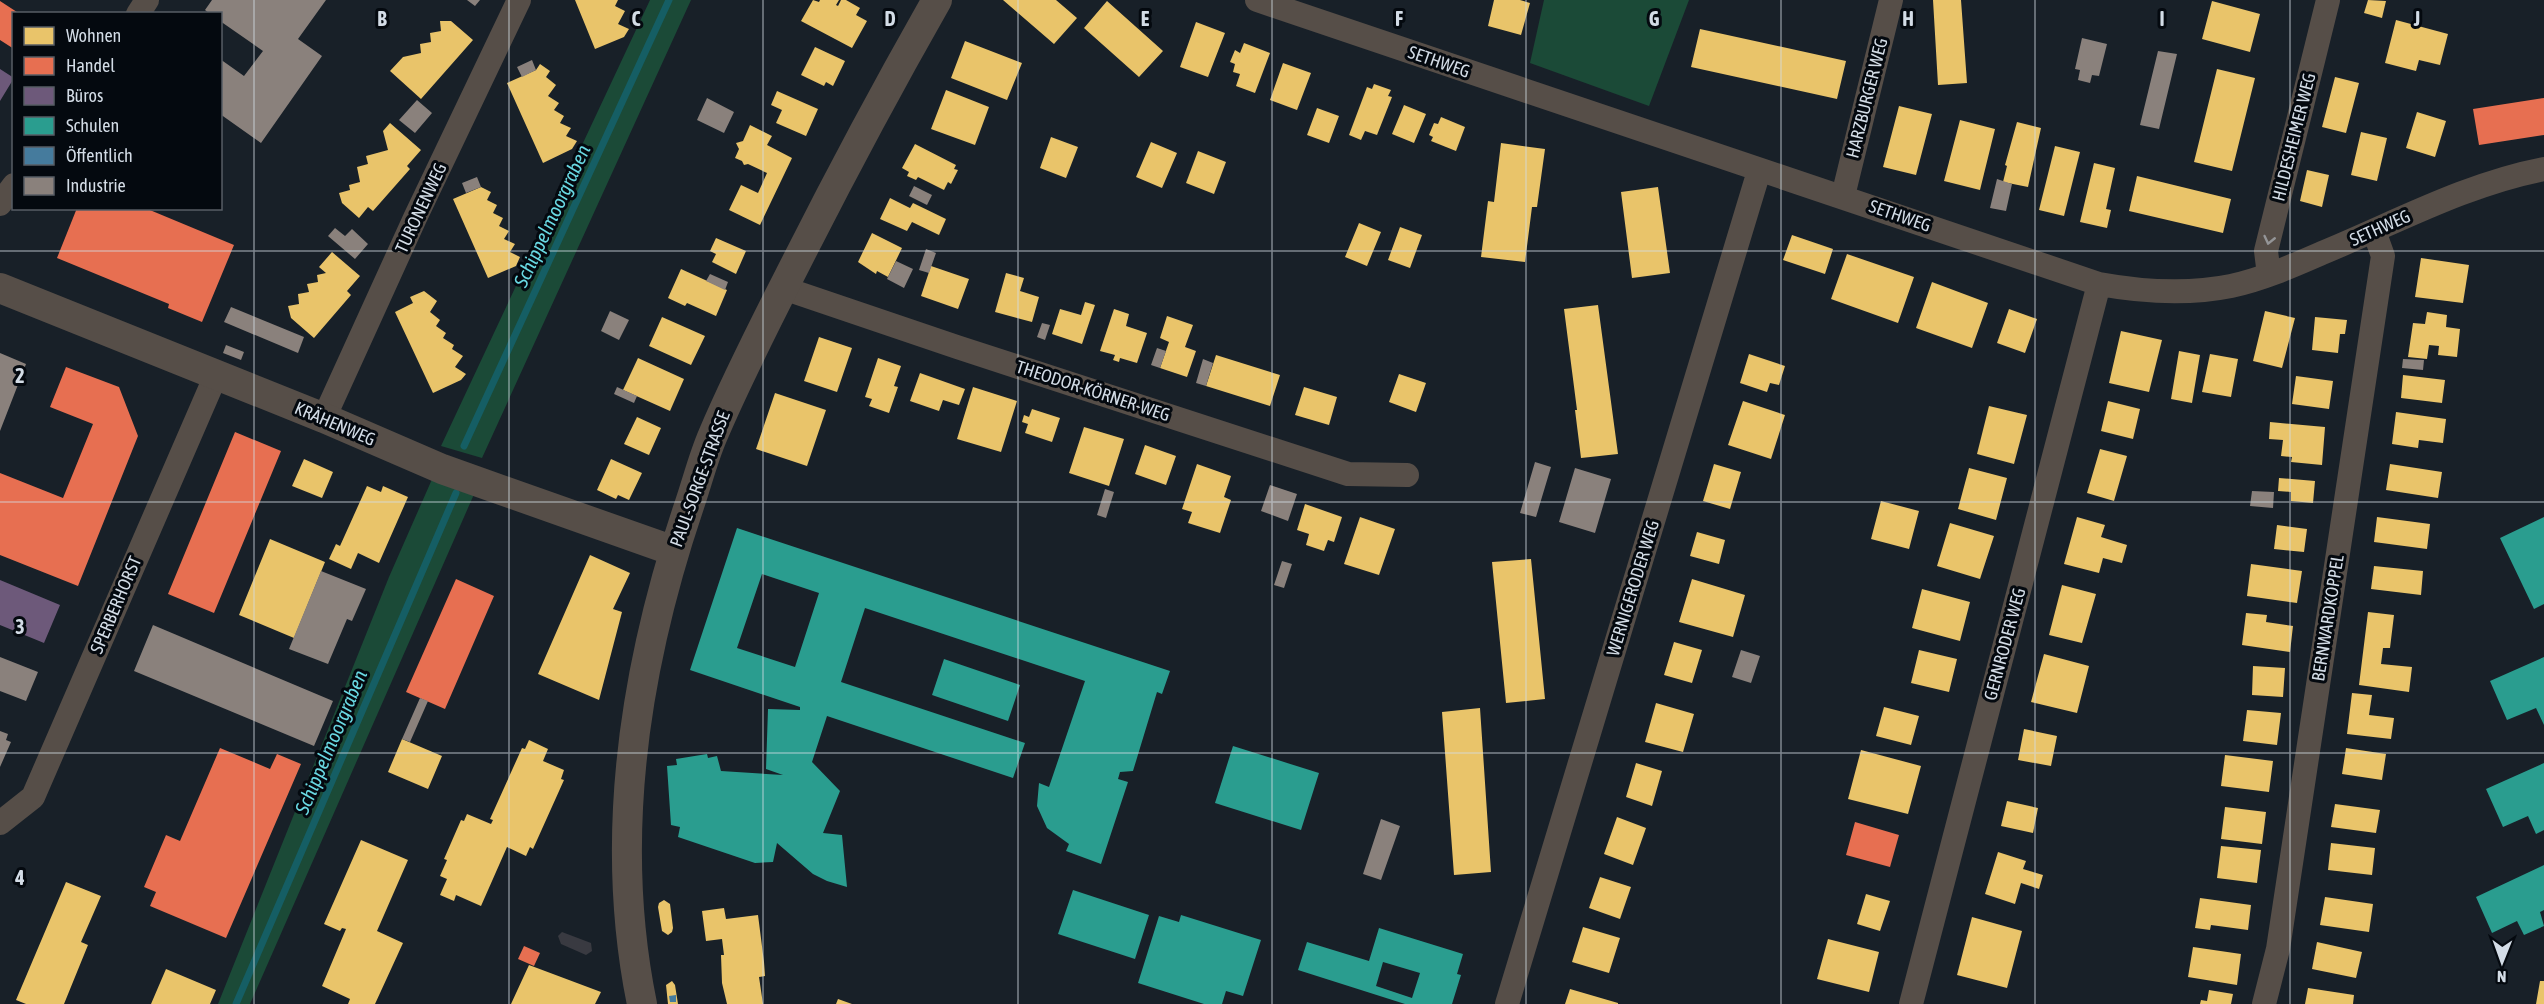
<svg xmlns="http://www.w3.org/2000/svg" width="2544" height="1004" viewBox="0 0 2544 1004" font-family="'Asap Condensed',sans-serif">
<rect width="100%" height="100%" fill="#182028"/>
<path fill="#1b4a37" d="M650,0H691L482,458L441,446Z
M1544,0H1689L1649,106L1530,63Z
M433,477L475,492L250,1004H218L389,577Z"/>
<path fill="#e9c46a" d="M575,0H618L615,6L625,11L618,24L629,29L624,37L595,49Z
M813,0L819,2L820,0H839L836,5L838,6L841,0H846L860,8L856,15L867,21L852,48L801,21Z
M1003,0H1056L1077,18L1054,44Z
M1494,0H1520L1530,3L1521,35L1488,26Z
M1933,0H1961L1967,83L1938,85Z
M2368,0L2386,1L2382,18L2364,13Z
M1107,1L1163,51L1139,77L1084,28Z
M2212,1L2260,14L2250,52L2202,39Z
M2396,20L2448,34L2440,65L2419,60L2416,71L2385,63Z
M440,21H451L473,40L421,99L390,71L403,57L421,53L420,44L431,42L430,33L441,31Z
M1196,22L1225,33L1208,77L1180,67Z
M1700,29L1846,61L1837,99L1691,67Z
M965,41L1022,63L1007,100L951,78Z
M1244,43L1270,53L1255,93L1236,86L1240,74L1233,72L1235,64L1230,62L1235,50L1240,53Z
M815,47L845,61L833,86L826,82L824,86L801,75Z
M1283,63L1311,73L1297,110L1270,100Z
M540,64L550,71L546,77L556,85L548,96L559,103L554,110L564,116L560,123L571,128L566,136L577,141L572,149L543,163L507,83L536,70Z
M2217,69L2255,78L2232,171L2194,162Z
M2335,77L2359,83L2346,133L2322,127Z
M1374,84L1391,90L1388,96L1392,97L1377,135L1365,131L1361,140L1349,135L1367,87L1372,89Z
M946,90L989,107L975,145L931,129Z
M777,91L818,109L806,136L776,123L782,110L771,105Z
M1404,105L1426,114L1414,143L1392,134Z
M1899,106L1932,114L1916,175L1883,167Z
M1317,108L1339,116L1329,143L1307,135Z
M2417,112L2446,121L2435,157L2406,148Z
M1441,117L1465,127L1456,151L1431,141L1433,137L1429,135L1434,123L1438,124Z
M1960,120L1995,129L1980,190L1944,181Z
M2017,122L2041,128L2028,187L2003,182L2007,166L2005,165Z
M390,123L421,150L407,166L410,169L373,211L368,207L359,218L342,203L339,193L350,190L349,185L360,182L357,167L368,164L366,156L388,150L383,131Z
M750,125L772,136L767,145L792,158L760,225L729,210L741,185L758,193L767,173L748,164L744,165L742,161L735,158L739,149L736,143L743,141Z
M2361,132L2387,138L2377,181L2351,175Z
M1051,137L1078,147L1066,178L1040,168Z
M1151,142L1177,153L1162,188L1136,177Z
M1501,143L1545,149L1537,207H1532L1525,262L1481,257L1488,201L1494,202Z
M915,144L956,165L954,169L958,170L951,184L948,182L944,190L918,177L916,180L907,176L909,172L902,168Z
M2055,146L2080,152L2064,216L2039,210Z
M1198,151L1226,162L1214,194L1186,183Z
M2094,163L2115,168L2106,209L2111,210L2107,228L2080,222Z
M2307,170L2329,175L2322,207L2300,201Z
M2137,176L2231,199L2223,233L2129,211Z
M481,187L491,192L487,200L497,205L493,213L503,218L499,226L509,231L504,239L515,244L510,252L520,257L516,266L488,278L453,199Z
M1658,187L1670,273L1632,278L1621,192Z
M890,198L910,208L913,203L946,219L939,235L912,222L907,231L880,219Z
M1359,223L1381,232L1367,266L1345,257Z
M1400,227L1422,235L1410,268L1388,260Z
M872,233L902,248L888,277L877,271L876,274L858,262Z
M1792,235L1833,249L1825,274L1783,260Z
M716,238L746,251L736,274L712,262L716,254L710,251Z
M332,252L360,276L347,291L351,295L314,338L291,318L288,306L299,304L298,294L309,292L307,284L318,282L317,275L326,273L319,267Z
M1847,254L1914,277L1898,323L1831,299Z
M2421,258L2469,265L2463,303L2415,297Z
M931,266L969,279L958,309L921,296Z
M681,269L727,290L716,316L687,303L685,306L668,298Z
M1006,273L1024,278L1020,291L1039,297L1032,322L995,312Z
M1932,282L1988,303L1972,348L1916,328Z
M424,291L437,301L430,312L440,320L436,326L446,333L443,338L454,345L452,349L463,356L455,367L466,374L461,380L433,393L395,312L413,303L410,297Z
M1085,302L1095,305L1082,344L1052,334L1060,309L1081,315Z
M1598,305L1618,454L1581,458L1575,410H1577L1564,309Z
M1114,309L1129,314L1126,326L1147,333L1137,363L1120,358L1119,362L1113,360L1115,355L1100,351Z
M2009,309L2037,319L2025,353L1997,343Z
M2265,311L2295,318L2282,368L2253,361Z
M2427,312L2447,315L2446,327L2460,329L2457,357L2438,355L2439,346L2429,345L2427,359L2408,357L2413,323L2425,324Z
M1167,316L1193,325L1185,347L1196,351L1187,377L1160,368L1169,342L1160,338Z
M662,317L705,336L691,365L649,346Z
M2315,317L2347,320L2345,334H2340L2338,353L2312,350Z
M2121,331L2162,340L2149,392L2109,383Z
M819,337L852,348L837,392L804,381Z
M2179,351L2200,355L2192,403L2171,399Z
M1749,354L1785,366L1779,385L1770,383L1767,392L1740,383Z
M2210,354L2238,359L2231,397L2202,392Z
M1216,355L1280,375L1270,406L1206,386Z
M638,358L684,379L670,411L623,390Z
M878,358L901,366L894,386L898,387L889,413L869,406L872,399L865,397Z
M920,373L965,389L959,405L943,400L939,411L910,401Z
M1399,374L1426,383L1416,412L1389,402Z
M2403,375L2445,380L2442,403L2401,398Z
M2296,376L2333,381L2329,409L2292,404Z
M973,387L1017,401L1001,452L957,439Z
M1304,387L1337,397L1329,425L1295,415Z
M775,393L826,410L807,466L756,449Z
M1743,401L1785,415L1771,459L1728,445Z
M2108,401L2140,409L2133,439L2101,431Z
M1989,406L2027,415L2014,464L1977,454Z
M1032,409L1060,418L1052,442L1025,433L1028,424L1022,422L1024,415L1029,417Z
M2396,412L2446,419L2443,443L2419,440L2418,448L2392,444Z
M637,417L661,428L649,455L624,444Z
M2270,422L2325,427L2322,465L2291,462L2292,457L2281,456L2283,440L2269,439Z
M1084,427L1124,439L1109,486L1069,473Z
M1145,445L1176,456L1166,485L1135,474Z
M2100,449L2127,456L2114,501L2087,493Z
M304,459L333,472L322,498L292,486Z
M611,459L642,473L629,500L618,495L616,499L597,490Z
M1197,464L1231,476L1224,497L1231,500L1220,533L1188,523L1192,512L1182,509Z
M1714,464L1741,472L1730,509L1703,501Z
M2390,464L2442,472L2438,498L2386,490Z
M1969,468L2007,478L1996,520L1958,509Z
M2279,478L2315,481L2313,503L2291,501V492L2278,491Z
M367,486L381,492L383,486L408,497L379,563L358,553L351,569L329,559L336,544L340,546Z
M1881,501L1919,511L1909,549L1871,539Z
M1305,504L1342,517L1334,542L1328,540L1324,551L1306,545L1309,534L1297,530Z
M1360,517L1395,529L1379,575L1344,564Z
M2077,517L2105,525L2101,537L2127,545L2122,563L2103,558L2099,573L2064,564Z
M2377,517L2430,524L2427,549L2374,542Z
M1950,523L1994,536L1980,579L1937,566Z
M2277,525L2307,529L2304,552L2274,549Z
M1697,532L1725,540L1719,564L1690,556Z
M270,539L325,562L294,638L239,615Z
M590,555L630,573L613,609L622,612L599,700L538,674Z
M1531,559L1545,699L1506,703L1492,562Z
M2251,564L2302,571L2297,603L2247,596Z
M2374,566L2423,571L2421,595L2371,589Z
M1692,579L1745,595L1733,637L1679,622Z
M2062,585L2096,594L2082,643L2049,635Z
M1922,589L1970,602L1960,641L1912,628Z
M2368,612L2394,615L2390,648H2383L2381,664L2412,667L2409,692L2359,685Z
M2246,613L2267,615L2266,622L2293,626L2290,652L2242,645Z
M1674,642L1702,650L1692,683L1664,675Z
M1919,650L1957,659L1949,692L1911,683Z
M2044,654L2089,666L2077,713L2031,702Z
M2253,666L2285,668L2283,697L2252,695Z
M2352,693L2372,695L2369,715L2394,718L2391,739L2347,734Z
M1656,703L1694,714L1683,752L1645,742Z
M1884,707L1919,716L1911,745L1876,736Z
M1480,708L1491,872L1454,875L1442,712Z
M2247,710L2281,713L2277,745L2243,741Z
M2024,729L2057,736L2051,766L2018,760Z
M402,739L442,756L428,789L388,772Z
M529,740L548,749L543,761L564,770L561,779L564,780L533,849L530,847L526,856L507,847L481,906L456,895L454,901L440,895L447,879L440,876L447,860L444,859L461,820L464,821L467,814L491,824L493,820L490,819L522,748L525,749Z
M2346,748L2386,754L2382,780L2342,774Z
M1861,750L1921,766L1908,814L1848,799Z
M2225,755L2273,761L2269,792L2221,786Z
M1636,763L1662,771L1652,806L1626,797Z
M2007,801L2038,808L2033,833L2001,826Z
M2335,804L2380,810L2376,833L2331,827Z
M2225,807L2266,812L2262,844L2221,839Z
M1617,817L1646,828L1633,865L1604,854Z
M361,840L408,860L377,931L403,943L375,1004H348L350,999L322,986L346,929L342,928L340,931L324,924Z
M2331,843L2375,848L2372,875L2328,870Z
M2221,846L2261,850L2257,883L2217,878Z
M1998,852L2026,861L2023,869L2043,875L2039,889L2021,883L2015,904L1985,894Z
M1600,877L1631,887L1620,919L1589,908Z
M66,882L101,896L81,942L88,945L64,1004H26L16,1000Z
M1866,894L1890,901L1880,931L1857,924Z
M2325,897L2373,904L2369,932L2320,925Z
M2200,898L2251,905L2248,930L2211,925L2210,930L2195,928Z
M664,900L670,904L673,928L672,932L668,935L662,931L658,907L659,903Z
M724,908L726,919L758,915L764,962L765,976L759,977L763,1004H727L722,983L721,955H724L722,939L706,941L702,911Z
M1972,917L2022,931L2007,988L1957,975Z
M1583,927L1620,938L1609,973L1572,962Z
M1828,939L1879,952L1869,992L1817,979Z
M2317,942L2362,952L2356,978L2312,969Z
M2193,947L2241,954L2237,985L2188,977Z
M529,965L601,992L595,1004H511Z
M166,969L216,990L210,1004H151Z
M672,981L675,985L678,1004H668L666,985Z
M2540,981H2544V1004H2536Z
M2308,988L2354,995L2353,1004H2305Z
M1570,989L1618,1003V1004H1565Z
M2209,990L2233,994L2231,1004H2200L2201,1000L2207,1001Z
M838,999L852,1004H836Z"/>
<path fill="#e76f51" d="M0,1L20,14H14V49L0,40Z
M2544,98V135L2479,145L2473,109Z
M77,208H145L234,245L202,322L168,308L169,304L57,258Z
M66,367L119,387L138,436L78,586L0,555V473L63,498L93,424L50,407Z
M235,432L281,451L214,613L168,594Z
M456,579L494,596L445,709L406,692Z
M220,748L270,769L277,754L301,764L226,938L150,906L156,892L144,887L166,835L180,841Z
M1855,822L1899,835L1890,867L1846,855Z
M524,946L540,953L534,966L518,959Z"/>
<path fill="#6d597a" d="M0,69L14,78L0,101Z
M0,580L60,605L44,643L0,625Z"/>
<path fill="#2a9d8f" fill-rule="evenodd" d="M2544,517V604L2534,609L2500,538Z
M737,528L1170,671L1162,694L1157,692L1133,771L1120,772L1118,779L1128,782L1101,864L1066,851L1069,844L1047,828L1037,806L1039,783L1049,787L1085,681L865,608L841,682L1025,743L1013,778L827,716L812,762L840,791L823,833L842,835L847,887L827,881L813,874L777,843L773,862L755,863L678,837L680,827L671,825L667,766L677,765L676,759L707,754L708,758L717,756L721,771L783,775L766,769L768,709L800,710V707L690,670ZM762,574L819,593L795,667L737,648Z
M2544,657V725L2536,708L2507,720L2490,681Z
M944,659L1020,685L1008,721L932,695Z
M1233,746L1319,773L1301,830L1215,803Z
M2544,763V830L2536,834L2528,816L2503,827L2486,789Z
M2544,865V910L2540,912L2544,926L2524,935L2517,921L2492,933L2476,897Z
M1073,890L1149,915L1135,959L1058,934Z
M1181,915L1261,940L1243,996L1226,991L1222,1004H1204L1138,983L1159,916L1179,922Z
M1379,928L1463,954L1457,974L1461,975L1452,1004H1405L1298,970L1307,942L1369,961ZM1383,962L1420,973L1412,998L1376,986Z"/>
<path fill="#457b9d" d="M676,995V1002H670L669,996Z"/>
<path fill="#8a817c" d="M212,0H326L298,39L322,56L261,143L220,114V59L244,76L263,51L220,21V14H210L205,10Z
M467,0H480L475,6Z
M2082,38L2107,44L2099,76L2092,75L2090,83L2078,80L2080,70L2075,69Z
M2158,51L2177,54L2159,129L2140,125Z
M532,60L536,70L522,77L517,67Z
M707,98L734,112L724,133L697,120Z
M417,100L432,113L415,133L399,120Z
M477,177L481,187L466,193L462,183Z
M1997,179L2012,184L2006,211L1990,208Z
M914,186L932,195L927,205L909,196Z
M335,228L345,236L352,229L368,244L355,259L328,236Z
M926,249L936,253L929,273L919,270Z
M896,261L913,269L904,288L887,279Z
M710,274L728,282L725,290L706,281Z
M231,307L304,337L298,353L224,322Z
M610,311L629,320L619,340L601,331Z
M1042,323L1050,325L1045,340L1037,337Z
M226,345L244,352L241,360L223,353Z
M1157,348L1166,351L1160,368L1151,365Z
M0,353L26,364L0,431Z
M1203,359L1213,363L1206,386L1196,383Z
M2403,359L2424,360L2423,370L2402,368Z
M617,387L637,396L634,403L614,394Z
M1535,462L1551,467L1536,517L1520,513Z
M1575,468L1611,479L1595,533L1559,522Z
M1270,485L1297,494L1288,521L1261,511Z
M1105,489L1114,492L1106,518L1097,515Z
M2252,491L2274,492L2273,508L2250,506Z
M1282,561L1292,564L1284,588L1274,585Z
M321,571L366,589L352,621L347,619L328,664L289,649Z
M153,625L333,701L314,746L134,671Z
M1741,650L1760,656L1751,683L1732,677Z
M0,657L38,672L26,701L0,691Z
M420,698L428,701L410,742L402,739Z
M0,731L8,734L6,740L11,742L0,767Z
M1381,819L1400,826L1381,880L1363,874Z"/>
<g fill="none" stroke-linecap="round" stroke-linejoin="round">
<path stroke="#155e64" stroke-width="7" d="M464,446L669,0
M236,1004L456,493"/>
</g>
<path fill="#393a41" d="M562,932L591,943L592,951L586,955L561,944L558,936Z"/>
<g fill="none" stroke-linecap="round" stroke-linejoin="round">
<path stroke="#564e48" stroke-width="24" d="M1257,0L2099,284C2143,292 2187,295 2231,286C2263,279 2292,266 2322,253C2395,223 2466,184 2544,169
M138,14L147,0
M1843,196L1891,0
M0,204L14,185
M2269,275L2266,251L2328,0
M783,288L957,347L1348,474L1407,475
M324,418L415,218L519,0
M0,823L33,797L216,375
M1507,1004L1759,171
M1911,1004L2099,284
M2264,1004L2278,949L2383,256L2374,231"/>
<path stroke="#564e48" stroke-width="30" d="M0,288L324,418L442,469L674,551
M642,1004C608,838 635,666 689,506C697,483 703,458 713,435C738,376 768,318 797,261C842,172 888,86 937,0"/>
</g>
<defs><path id="oneway-chevron" d="M-2-3.5L2.5 0L-2 3.5" fill="none" stroke-width="1.6" stroke-linecap="round" stroke-linejoin="round" transform="scale(1.5)"/></defs>
<use stroke="#949597" href="#oneway-chevron" transform="translate(2269 240) rotate(103)"/>
<path fill="none" stroke="#d3dce6" stroke-width="1.5" stroke-opacity="0.55" d="M254,0V1004M509,0V1004M763,0V1004M1018,0V1004M1272,0V1004M1526,0V1004M1781,0V1004M2035,0V1004M2290,0V1004M0,251H2544M0,502H2544M0,753H2544"/>
<g text-anchor="middle" stroke-width="6" stroke-linejoin="round" paint-order="stroke">
<g font-size="18" fill="#d3dce6" stroke="#04090f">
<text transform="translate(1439 62) rotate(19)" y="6">SETHWEG</text>
<text transform="translate(1867 98) rotate(-76)" y="6">HARZBURGER WEG</text>
<text transform="translate(2294 137) rotate(-76)" y="6">HILDESHEIMER WEG</text>
<text transform="translate(421 208) rotate(-65)" y="6">TURONENWEG</text>
<text transform="translate(1900 216) rotate(19)" y="6">SETHWEG</text>
<text transform="translate(2380 228) rotate(-24)" y="6">SETHWEG</text>
<text transform="translate(1093 391) rotate(18)" y="6">THEODOR-KÖRNER-WEG</text>
<text transform="translate(335 424) rotate(23)" y="6">KRÄHENWEG</text>
<text transform="translate(700 479) rotate(-70)" y="6">PAUL-SORGE-STRASSE</text>
<text transform="translate(1633 588) rotate(-73)" y="6">WERNIGERODER WEG</text>
<text transform="translate(116 605) rotate(-67)" y="6">SPERBERHORST</text>
<text transform="translate(2328 618) rotate(-81)" y="6">BERNWARDKOPPEL</text>
<text transform="translate(2005 644) rotate(-75)" y="6">GERNRODER WEG</text>
</g>
<g font-size="20" font-style="italic" fill="#69d8e2" stroke="#04090f">
<text transform="translate(552 216) rotate(-65)" y="7">Schippelmoorgraben</text>
<text transform="translate(331 742) rotate(-67)" y="7">Schippelmoorgraben</text>
</g>
</g>
<g font-size="20" text-anchor="middle" font-weight="bold" fill="#d3dce6" stroke="#04090f" stroke-width="6" stroke-linejoin="round" paint-order="stroke">
<text x="382" y="26">B</text>
<text x="636" y="26">C</text>
<text x="890" y="26">D</text>
<text x="1145" y="26">E</text>
<text x="1399" y="26">F</text>
<text x="1654" y="26">G</text>
<text x="1908" y="26">H</text>
<text x="2162" y="26">I</text>
<text x="2417" y="26">J</text>
<text x="20" y="383">2</text>
<text x="20" y="634">3</text>
<text x="20" y="885">4</text>
</g>
<rect x="12" y="12" width="210" height="198" fill="#04090f" stroke="#575d65" stroke-width="1.5"/>
<rect x="24" y="27" width="30" height="18" fill="#e9c46a" stroke="#575d65" stroke-width="1.5"/>
<text x="66" y="42" font-size="18" fill="#d3dce6">Wohnen</text>
<rect x="24" y="57" width="30" height="18" fill="#e76f51" stroke="#575d65" stroke-width="1.5"/>
<text x="66" y="72" font-size="18" fill="#d3dce6">Handel</text>
<rect x="24" y="87" width="30" height="18" fill="#6d597a" stroke="#575d65" stroke-width="1.5"/>
<text x="66" y="102" font-size="18" fill="#d3dce6">Büros</text>
<rect x="24" y="117" width="30" height="18" fill="#2a9d8f" stroke="#575d65" stroke-width="1.5"/>
<text x="66" y="132" font-size="18" fill="#d3dce6">Schulen</text>
<rect x="24" y="147" width="30" height="18" fill="#457b9d" stroke="#575d65" stroke-width="1.5"/>
<text x="66" y="162" font-size="18" fill="#d3dce6">Öffentlich</text>
<rect x="24" y="177" width="30" height="18" fill="#8a817c" stroke="#575d65" stroke-width="1.5"/>
<text x="66" y="192" font-size="18" fill="#d3dce6">Industrie</text>
<g transform="translate(2502 962) rotate(181)" stroke="#04090f" stroke-width="4.5" paint-order="stroke">
<path d="M0-4.5L10 22L0 15L-10 22Z" fill="#d3dce6"/>
<text y="-9" font-size="16" font-weight="bold" text-anchor="middle" fill="#d3dce6">N</text>
</g>
</svg>
